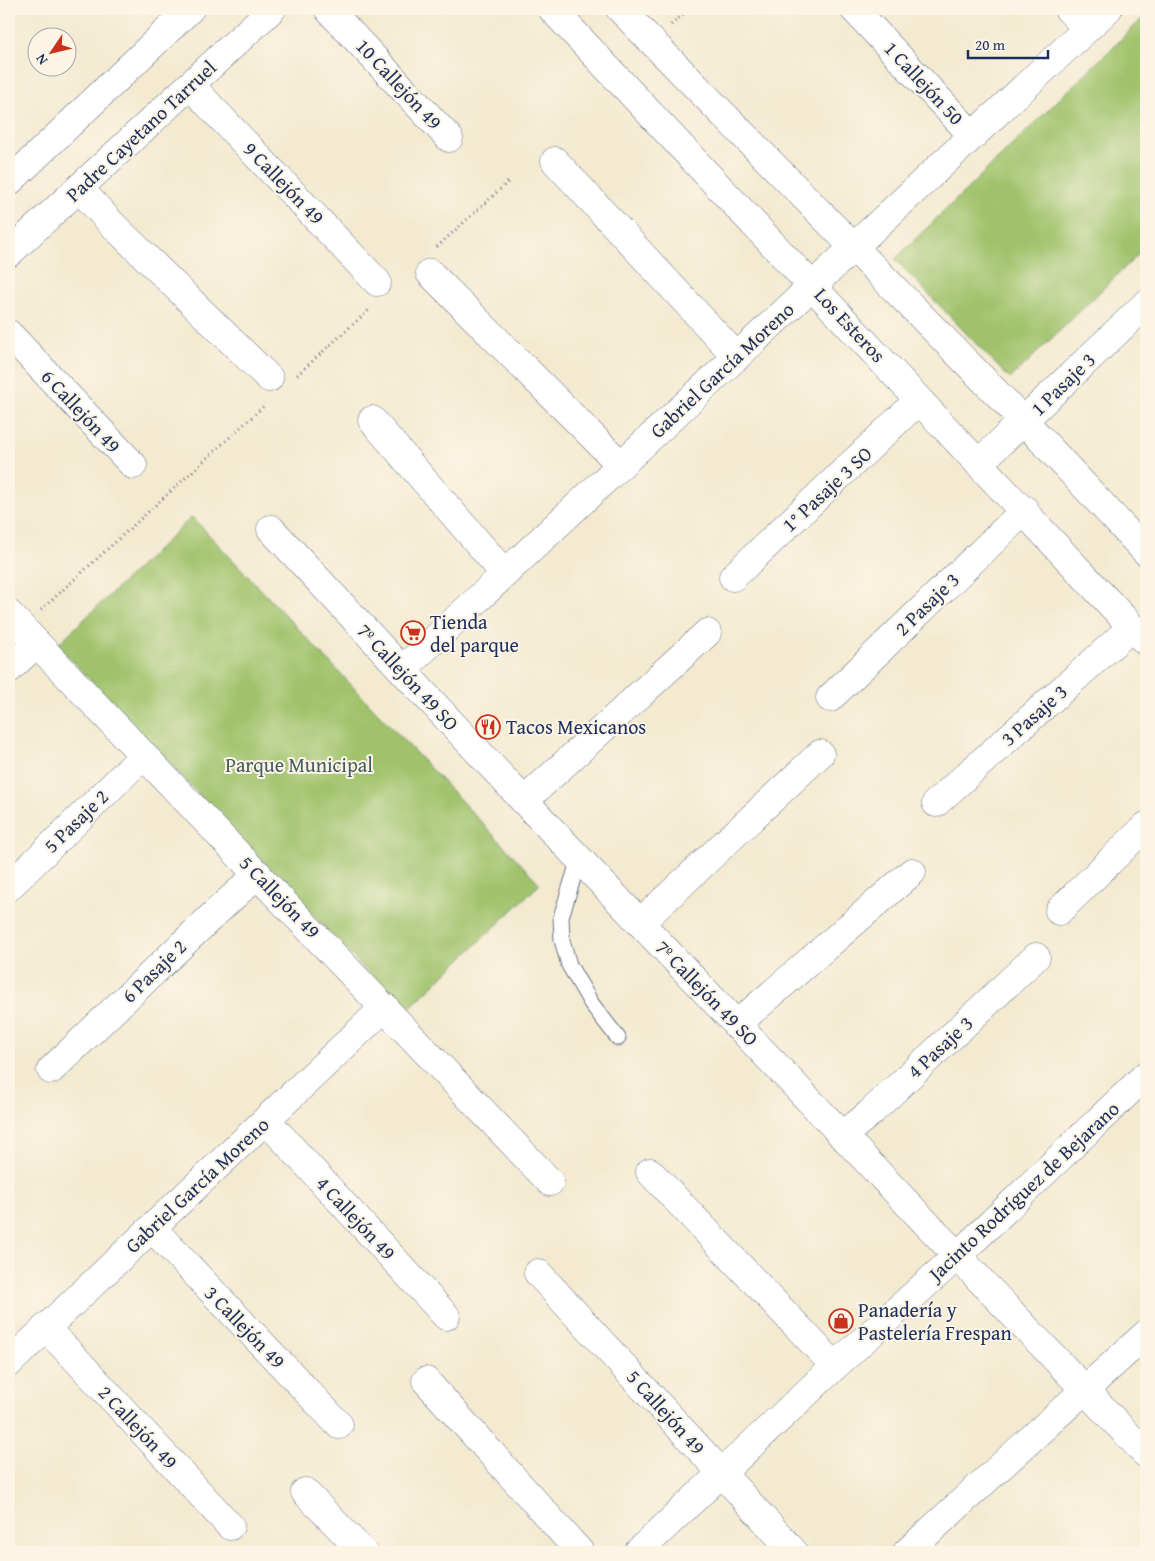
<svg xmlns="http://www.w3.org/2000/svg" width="1155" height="1561" viewBox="0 0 1155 1561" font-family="'Gentium Book Plus',serif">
<rect width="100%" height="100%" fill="#fcf5e5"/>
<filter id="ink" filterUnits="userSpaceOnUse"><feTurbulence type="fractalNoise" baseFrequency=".02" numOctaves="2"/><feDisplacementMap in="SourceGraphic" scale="10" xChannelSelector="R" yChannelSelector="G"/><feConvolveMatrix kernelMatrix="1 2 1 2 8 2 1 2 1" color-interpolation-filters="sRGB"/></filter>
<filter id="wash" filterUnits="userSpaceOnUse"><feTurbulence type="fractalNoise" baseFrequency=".0096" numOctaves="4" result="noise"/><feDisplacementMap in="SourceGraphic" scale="20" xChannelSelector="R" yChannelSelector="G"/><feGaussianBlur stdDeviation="1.12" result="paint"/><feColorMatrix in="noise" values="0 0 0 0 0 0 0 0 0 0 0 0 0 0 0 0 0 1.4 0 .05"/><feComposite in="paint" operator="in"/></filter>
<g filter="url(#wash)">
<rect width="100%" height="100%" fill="#f3ead0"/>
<path fill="#9fc26b" stroke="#5d7864" d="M1146,15V247L1010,379L895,259Z
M192,517L540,884L405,1012L57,645Z"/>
</g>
<g filter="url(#ink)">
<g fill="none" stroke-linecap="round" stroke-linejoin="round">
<g stroke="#677086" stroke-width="17">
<path id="lane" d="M579,859L561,917L562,940L569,965L591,1003L618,1038"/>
</g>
<g stroke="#677086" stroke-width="29">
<path id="street" d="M328,9L449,138
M854,9L973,136
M1068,9L1087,28
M190,85L377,282
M555,161L737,357
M79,188L110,222L269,378
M430,273L621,465
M9,334L133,465
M372,420L505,574
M979,463L1146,304
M271,529L524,801L1146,1454
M733,577L919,400
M9,614L550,1182
M9,669L37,643
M402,670L1108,9
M830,698L1025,510
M524,801L707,633
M936,803L1132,627
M9,887L144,755
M1059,911L1146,826
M640,923L820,754
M736,1025L912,872
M51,1070L212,916L258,874
M266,1120L446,1316
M842,1136L869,1114L1036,957
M650,1172L835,1366
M152,1228L339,1425
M538,1273L794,1552
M45,1328L72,1355L230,1526
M9,1363L385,1007
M426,1381L580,1552
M305,1492L363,1552
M638,1552L835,1366L957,1256L1146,1075
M907,1552L1146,1334"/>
</g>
<g stroke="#677086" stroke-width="29">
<path id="secondary" d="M552,9L1146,642
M620,9L1024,421L1146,552
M9,182L190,9
M9,253L272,9"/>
</g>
<path stroke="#677086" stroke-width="3" stroke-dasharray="1 4" stroke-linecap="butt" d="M671,25L689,9
M437,247L509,181
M297,375L370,309
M41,610L265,405"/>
<use href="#lane" stroke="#fff" stroke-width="15"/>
<use href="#street" stroke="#fff" stroke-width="28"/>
<use href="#secondary" stroke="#fff" stroke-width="28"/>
</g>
</g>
<defs>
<g id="supermarket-ring" transform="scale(1.25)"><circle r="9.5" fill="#fcf5e5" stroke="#c8321e" stroke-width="1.5"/><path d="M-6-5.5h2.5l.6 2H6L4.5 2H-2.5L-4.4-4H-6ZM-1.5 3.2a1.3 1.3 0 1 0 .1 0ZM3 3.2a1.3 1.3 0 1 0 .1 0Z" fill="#c8321e"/></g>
<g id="restaurant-ring" transform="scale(1.25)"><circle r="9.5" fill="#fcf5e5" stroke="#c8321e" stroke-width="1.5"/><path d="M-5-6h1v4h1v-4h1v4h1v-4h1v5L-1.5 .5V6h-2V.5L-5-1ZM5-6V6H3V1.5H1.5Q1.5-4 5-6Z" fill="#c8321e"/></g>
<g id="shop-ring" transform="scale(1.25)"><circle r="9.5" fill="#fcf5e5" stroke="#c8321e" stroke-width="1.5"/><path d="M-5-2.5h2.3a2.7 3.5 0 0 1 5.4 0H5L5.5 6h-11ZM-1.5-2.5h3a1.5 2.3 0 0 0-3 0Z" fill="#c8321e"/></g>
</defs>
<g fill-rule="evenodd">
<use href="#supermarket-ring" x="413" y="633"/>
<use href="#restaurant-ring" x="488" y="727"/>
<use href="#shop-ring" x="841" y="1321"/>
</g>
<g text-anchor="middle" stroke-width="4" stroke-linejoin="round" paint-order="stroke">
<g font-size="20" fill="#1b2f5e" stroke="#fcf5e5">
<text transform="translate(924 83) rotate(47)" y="7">1 Callejón 50</text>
<text transform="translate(399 84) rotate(47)" y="7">10 Callejón 49</text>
<text transform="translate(141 131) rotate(-43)" y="7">Padre Cayetano Tarruel</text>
<text transform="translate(284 183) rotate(46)" y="7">9 Callejón 49</text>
<text transform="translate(850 325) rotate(47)" y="7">Los Esteros</text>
<text transform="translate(722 370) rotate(-43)" y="7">Gabriel García Moreno</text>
<text transform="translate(1063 384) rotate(-44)" y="7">1 Pasaje 3</text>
<text transform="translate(81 411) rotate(47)" y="7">6 Callejón 49</text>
<text transform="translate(827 489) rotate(-43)" y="7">1° Pasaje 3 SO</text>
<text transform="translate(927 604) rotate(-44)" y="7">2 Pasaje 3</text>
<text transform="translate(408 677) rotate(47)" y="7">7º Callejón 49 SO</text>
<text transform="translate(1034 715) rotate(-42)" y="7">3 Pasaje 3</text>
<text transform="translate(76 821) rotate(-44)" y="7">5 Pasaje 2</text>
<text transform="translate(280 897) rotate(46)" y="7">5 Callejón 49</text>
<text transform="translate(154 971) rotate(-44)" y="7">6 Pasaje 2</text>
<text transform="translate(707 993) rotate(46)" y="7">7º Callejón 49 SO</text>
<text transform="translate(940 1047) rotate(-43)" y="7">4 Pasaje 3</text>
<text transform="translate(197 1185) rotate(-43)" y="7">Gabriel García Moreno</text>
<text transform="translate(1024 1191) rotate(-43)" y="7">Jacinto Rodríguez de Bejarano</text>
<text transform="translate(356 1218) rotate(47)" y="7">4 Callejón 49</text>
<text transform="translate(245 1327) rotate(46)" y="7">3 Callejón 49</text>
<text transform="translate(666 1412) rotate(48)" y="7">5 Callejón 49</text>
<text transform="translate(138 1427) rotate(47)" y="7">2 Callejón 49</text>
</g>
<g font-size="20" fill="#1b2f5e" stroke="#fcf5e5" text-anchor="start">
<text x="430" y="629">Tienda<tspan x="430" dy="23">del parque</tspan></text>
<text x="506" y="734">Tacos Mexicanos</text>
<text x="858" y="1317">Panadería y<tspan x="858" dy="23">Pastelería Frespan</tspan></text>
</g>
<g font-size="20" fill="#435b62" stroke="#fcf5e5">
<text x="299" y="772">Parque Municipal</text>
</g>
</g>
<rect width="1155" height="1561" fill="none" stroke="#fcf5e5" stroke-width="30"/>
<g transform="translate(52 52) rotate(235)"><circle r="24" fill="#fcf5e5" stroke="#a2a6af"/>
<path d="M0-4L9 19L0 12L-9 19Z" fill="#c8321e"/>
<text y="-8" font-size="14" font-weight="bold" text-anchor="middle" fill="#1b2f5e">N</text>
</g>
<path d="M968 50v8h80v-8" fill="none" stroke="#1b2f5e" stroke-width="2.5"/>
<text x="975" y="50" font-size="15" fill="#1b2f5e" stroke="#fcf5e5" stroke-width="4" paint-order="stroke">20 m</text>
</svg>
